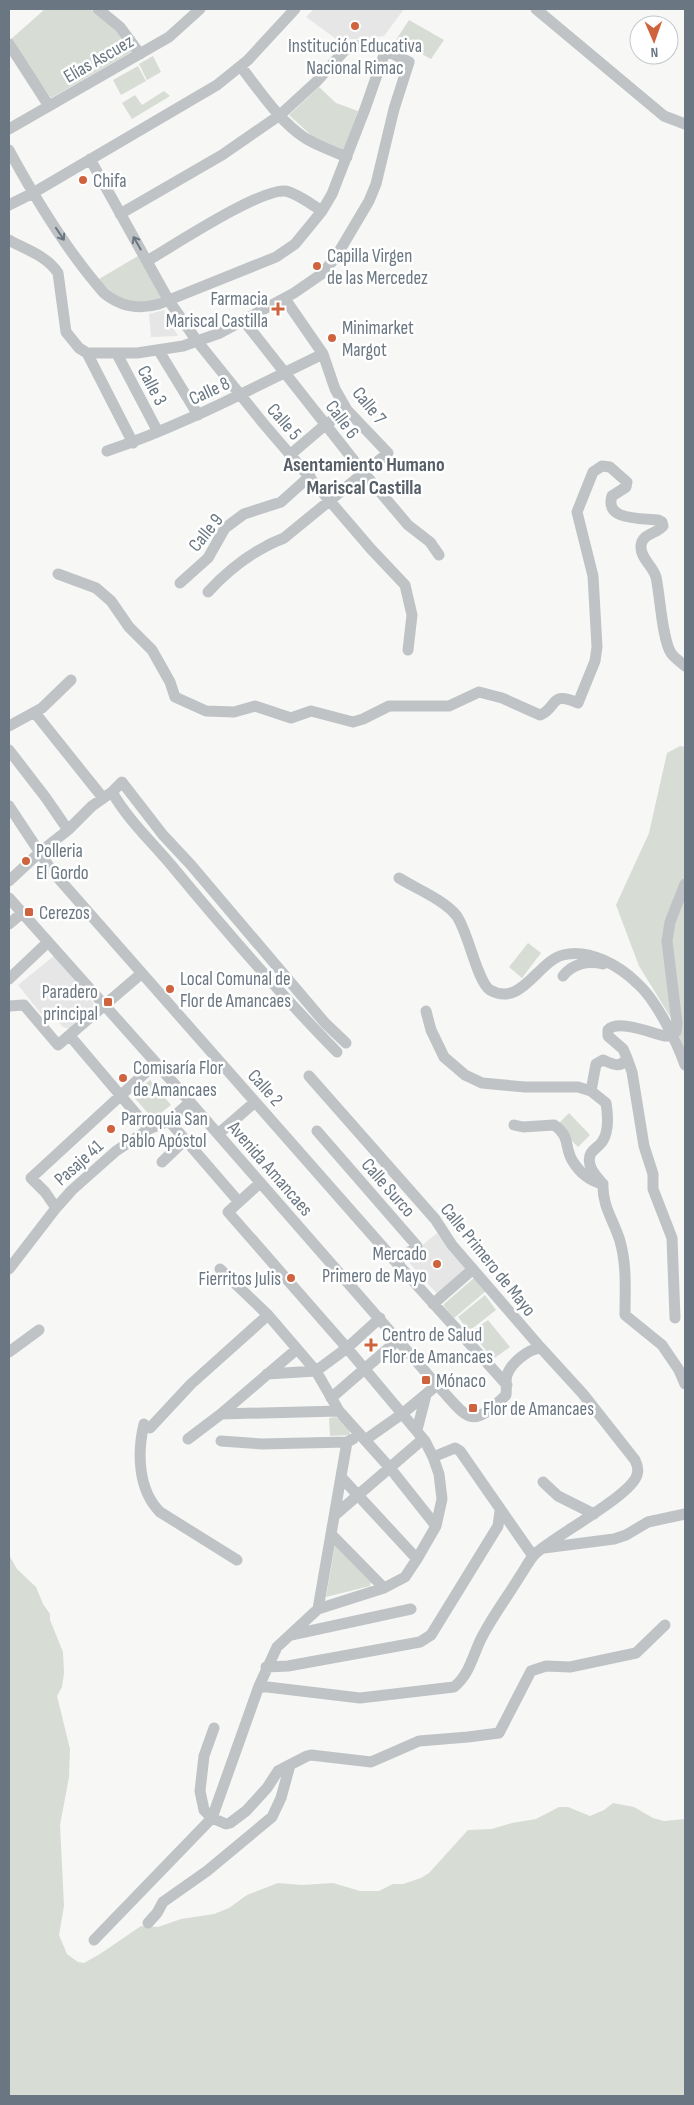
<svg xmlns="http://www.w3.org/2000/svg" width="694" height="2105" viewBox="0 0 694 2105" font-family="'Sofia Sans Condensed',sans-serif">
<rect width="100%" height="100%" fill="#f7f7f5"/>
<path fill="#e5e6e5" d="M314,9H404L384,36L339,41L306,17Z
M164,310L178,336L151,337L149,314Z
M55,955L97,1008L70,1029L63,1027L50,1013L43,1016L18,985Z
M437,1233L468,1269L438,1295L406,1259Z"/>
<path fill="#d7dcd5" d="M45,9H90L115,29L133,51L51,98L10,40Z
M409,20L444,40L431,59L396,40Z
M153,56L161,72L147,80L139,64Z
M138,66L146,81L121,95L113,80Z
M319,87L336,103L358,111L344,150L313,137L289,115Z
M164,91L170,96L132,119L122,103L135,95L142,105Z
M138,256L162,297C135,308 116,300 99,279Z
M680,746L685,747V1053L676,1026L639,966L616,905L649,833L667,753Z
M528,943L541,953L522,978L509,967Z
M150,1080L171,1105L153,1119L132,1095Z
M569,1113L590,1135L578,1147L557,1125Z
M474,1278L486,1291L454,1318L444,1306V1304Z
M485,1295L496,1310L469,1331L458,1317Z
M488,1320L510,1347L493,1359L471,1332Z
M335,1417C345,1421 350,1423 350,1435L330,1436L329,1418Z
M335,1545L371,1582L370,1586L326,1597Z
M9,1555L17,1569L36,1587L43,1604L50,1614V1620L63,1652L64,1673L62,1687L57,1696L70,1749L69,1777L60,1825L64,1906L59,1935L67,1954L78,1962L84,1963L100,1954L141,1926L158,1927L181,1919L214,1914L229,1908L247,1895L278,1883L302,1885L333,1883L360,1891H379L393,1884H403L421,1878L429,1873L468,1830L492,1829L512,1823L536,1819L559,1807H568L590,1816L604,1810L613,1803L634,1807L653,1818L664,1821L685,1819V2096H9Z"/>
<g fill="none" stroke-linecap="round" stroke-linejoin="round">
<path stroke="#bfc3c6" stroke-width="11" d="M98,9L120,27L140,54
M536,9L664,116L685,124
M9,44L49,106
M241,67C260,91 279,121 305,138C318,146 333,151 347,157
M9,129L169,37L200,9
M9,150C36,200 66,250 104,293C121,307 138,310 159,304L276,257L295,244L322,211L332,194L365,109L386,49
M90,159L169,301L197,341L263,423L371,549L405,585L412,615L408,650
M9,205L33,193L217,85L248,60L295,9
M9,240C26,250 46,255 58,273L66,332L79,348L87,353H137L183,346L220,333L294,293L323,273L337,255L369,201L376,184L394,109L409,62L375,45L355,46L345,50L316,82L280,115L222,155L120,214
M147,261C173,246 259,189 285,191C297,193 312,205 322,211
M244,321L359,467L408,525L430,542L439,555
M159,351L198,415
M87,353L133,443
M117,354L158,432
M107,451C182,426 252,388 323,354
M291,454L325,425L347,410
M58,574L96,588L111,601L129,627L152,650L170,682L175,697L206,711L234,712L255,706L291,718L311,711L353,722L363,719L389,706H449L479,692L502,698L540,715C558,708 549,690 578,703L595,661L597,647L593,576L577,512L593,472L602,466L610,467L627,482L626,487L612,496C604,521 642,518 658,520L662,522L663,526C657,534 642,533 641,546C640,558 653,566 656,577C660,595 662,639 671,653C674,658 681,662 685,666
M180,583L208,558L225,528L244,514L281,502L310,476
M208,592C230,568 253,550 284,538L388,453L347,410L335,389L323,354L285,299
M35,713L103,798
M9,726L42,708L71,680
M9,750L46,798L68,830
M112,792C128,820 152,842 172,866C225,930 279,993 337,1052
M9,806L52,871L396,1262L507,1385
M399,878C415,888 444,900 456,915C468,930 477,982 490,990C521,1008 538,961 563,955C589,948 620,966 638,984C656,1000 677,1042 685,1065
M9,881L40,852L68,830L92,806L112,792L122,782L163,835L191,865L325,1023L346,1043
M9,898L156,1063L437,1385C468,1417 469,1432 506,1395C507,1388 505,1381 507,1375C511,1363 528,1349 541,1348
M9,924L22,913
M563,976C572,964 588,960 603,964
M9,979L48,942
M9,1006L24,1005L58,1045L142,973
M426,1011L431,1030L444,1057L465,1075L482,1083L525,1087H578L591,1091
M70,1036L149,1129
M627,1058L632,1072L644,1146L653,1174V1189L672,1238L675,1318
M169,1121L239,1202
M514,1125L523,1127L554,1125C571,1137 564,1146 572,1160C579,1172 590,1181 603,1184C602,1206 614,1221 620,1241C627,1266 625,1290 625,1315L662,1345L679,1370L685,1384
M317,1131L417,1246L396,1262
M218,1134L255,1102
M162,1162L185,1140
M603,1184C596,1176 585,1165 591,1153C594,1149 599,1146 602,1142C609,1132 608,1115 606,1103L591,1091L596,1064L603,1060C612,1064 621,1069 627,1058L623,1049L608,1036V1030C618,1019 651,1033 665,1036H670L676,1032L677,1023L667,941L670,922L685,884
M56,1208L45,1192L31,1178L156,1063
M9,1269L56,1208L72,1190L116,1151L149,1129L169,1121L190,1102
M220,1269L268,1315L316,1371L339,1411L390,1468L436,1526
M433,1304L473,1269
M9,1352L39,1330
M267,1374L316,1371L347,1348L380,1318
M331,1398L398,1340
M221,1414L339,1411
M144,1424C137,1453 138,1490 160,1512L237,1560
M150,1428L191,1384L268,1315
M417,1430L426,1395
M188,1439L221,1414L297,1349
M365,1440L402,1414L437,1385
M221,1441L262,1444L347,1442L353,1439
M433,1457L455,1448L460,1451L533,1556
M342,1478L417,1559
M543,1482L558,1496L594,1514
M335,1515L423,1439
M332,1535L384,1588
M544,1548L614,1539L626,1535L648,1522L685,1514
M318,1609L347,1442
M291,1635L411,1609
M266,1667L288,1666L420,1642L431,1635L498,1526L500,1511
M259,1686L360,1698L454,1687C471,1673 473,1653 483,1635C494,1614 508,1596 520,1576C525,1569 529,1560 535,1554C554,1536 631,1496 637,1475C639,1469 637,1464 635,1460L583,1394L541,1348L452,1245L435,1219L309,1076
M214,1728L204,1756L200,1791L204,1810L212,1818L226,1824L230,1823L246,1811L267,1788L278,1771L307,1756L311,1755L371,1762L419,1741L468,1737L499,1733L531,1671L546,1666L570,1667L636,1653L665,1625
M148,1923L157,1913L163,1902L207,1871L272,1817L281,1798L290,1765
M94,1940L212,1818L259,1686L277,1647L318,1609L384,1588L405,1577L417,1559L436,1526L442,1499L439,1474L433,1457L425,1441L347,1348L228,1212L260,1183"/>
</g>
<defs><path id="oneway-shaft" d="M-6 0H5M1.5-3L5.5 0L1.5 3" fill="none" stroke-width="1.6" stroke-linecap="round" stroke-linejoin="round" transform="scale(1.25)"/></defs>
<g stroke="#6a7782">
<use href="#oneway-shaft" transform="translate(60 234) rotate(56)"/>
<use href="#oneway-shaft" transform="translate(137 243) rotate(-120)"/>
</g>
<g fill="#cf633d" stroke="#fff" stroke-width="2">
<circle cx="355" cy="26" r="5"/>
<circle cx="83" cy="180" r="5"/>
<circle cx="317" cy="266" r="5"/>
<path d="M275.5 301.5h5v5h5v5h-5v5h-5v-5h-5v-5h5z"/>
<circle cx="332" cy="338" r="5"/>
<circle cx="26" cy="861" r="5"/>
<rect x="24" y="907" width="10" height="10" rx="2.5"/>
<circle cx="170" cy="989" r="5"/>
<rect x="103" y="997" width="10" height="10" rx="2.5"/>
<circle cx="123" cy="1078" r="5"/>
<circle cx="111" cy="1129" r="5"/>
<circle cx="437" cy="1264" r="5"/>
<circle cx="291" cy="1278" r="5"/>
<path d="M368.5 1337.5h5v5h5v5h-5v5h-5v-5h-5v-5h5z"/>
<rect x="421" y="1375" width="10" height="10" rx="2.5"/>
<rect x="468" y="1403" width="10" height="10" rx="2.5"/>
</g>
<g text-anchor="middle" stroke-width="5" stroke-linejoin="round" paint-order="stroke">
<g font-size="19" fill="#6a7782" stroke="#fff" text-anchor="start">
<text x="355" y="52" text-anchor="middle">Institución Educativa<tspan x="355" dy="22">Nacional Rimac</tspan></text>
<text x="93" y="187">Chifa</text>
<text x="327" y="262">Capilla Virgen<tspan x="327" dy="22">de las Mercedez</tspan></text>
<text x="268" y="305" text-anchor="end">Farmacia<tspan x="268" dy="22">Mariscal Castilla</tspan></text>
<text x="342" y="334">Minimarket<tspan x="342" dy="22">Margot</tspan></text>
<text x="36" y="857">Polleria<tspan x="36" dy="22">El Gordo</tspan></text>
<text x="39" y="919">Cerezos</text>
<text x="180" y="985">Local Comunal de<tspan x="180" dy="22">Flor de Amancaes</tspan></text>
<text x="98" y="998" text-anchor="end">Paradero<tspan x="98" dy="22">principal</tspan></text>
<text x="133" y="1074">Comisaría Flor<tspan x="133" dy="22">de Amancaes</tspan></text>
<text x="121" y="1125">Parroquia San<tspan x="121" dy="22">Pablo Apóstol</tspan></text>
<text x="427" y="1260" text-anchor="end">Mercado<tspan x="427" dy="22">Primero de Mayo</tspan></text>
<text x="281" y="1285" text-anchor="end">Fierritos Julis</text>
<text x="382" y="1341">Centro de Salud<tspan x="382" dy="22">Flor de Amancaes</tspan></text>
<text x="436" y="1387">Mónaco</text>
<text x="483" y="1415">Flor de Amancaes</text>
</g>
<g font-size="19" fill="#6a7782" stroke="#fff">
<text transform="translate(98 58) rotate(-30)" y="7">Elías Ascuez</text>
<text transform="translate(153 385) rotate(62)" y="7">Calle 3</text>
<text transform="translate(209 390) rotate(-25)" y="7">Calle 8</text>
<text transform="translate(370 405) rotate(51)" y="7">Calle 7</text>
<text transform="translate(343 419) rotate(53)" y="7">Calle 6</text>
<text transform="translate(285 421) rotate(49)" y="7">Calle 5</text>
<text transform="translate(205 532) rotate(-51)" y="7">Calle 9</text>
<text transform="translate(266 1087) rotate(48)" y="7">Calle 2</text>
<text transform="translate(78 1162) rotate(-42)" y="7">Pasaje 41</text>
<text transform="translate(271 1168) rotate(49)" y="7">Avenida Amancaes</text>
<text transform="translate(389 1187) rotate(49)" y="7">Calle Surco</text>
<text transform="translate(489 1259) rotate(51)" y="7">Calle Primero de Mayo</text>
</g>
<g font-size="20" font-weight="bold" fill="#576068" stroke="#fff">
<text x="364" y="471">Asentamiento Humano<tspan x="364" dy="23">Mariscal Castilla</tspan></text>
</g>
</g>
<rect width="694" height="2105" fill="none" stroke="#6a7782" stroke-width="20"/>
<g transform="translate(654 40) rotate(178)"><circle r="24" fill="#ffffff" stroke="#c3c9cd"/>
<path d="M0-4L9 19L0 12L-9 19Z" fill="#cf633d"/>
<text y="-8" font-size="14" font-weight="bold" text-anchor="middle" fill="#6a7782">N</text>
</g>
</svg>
